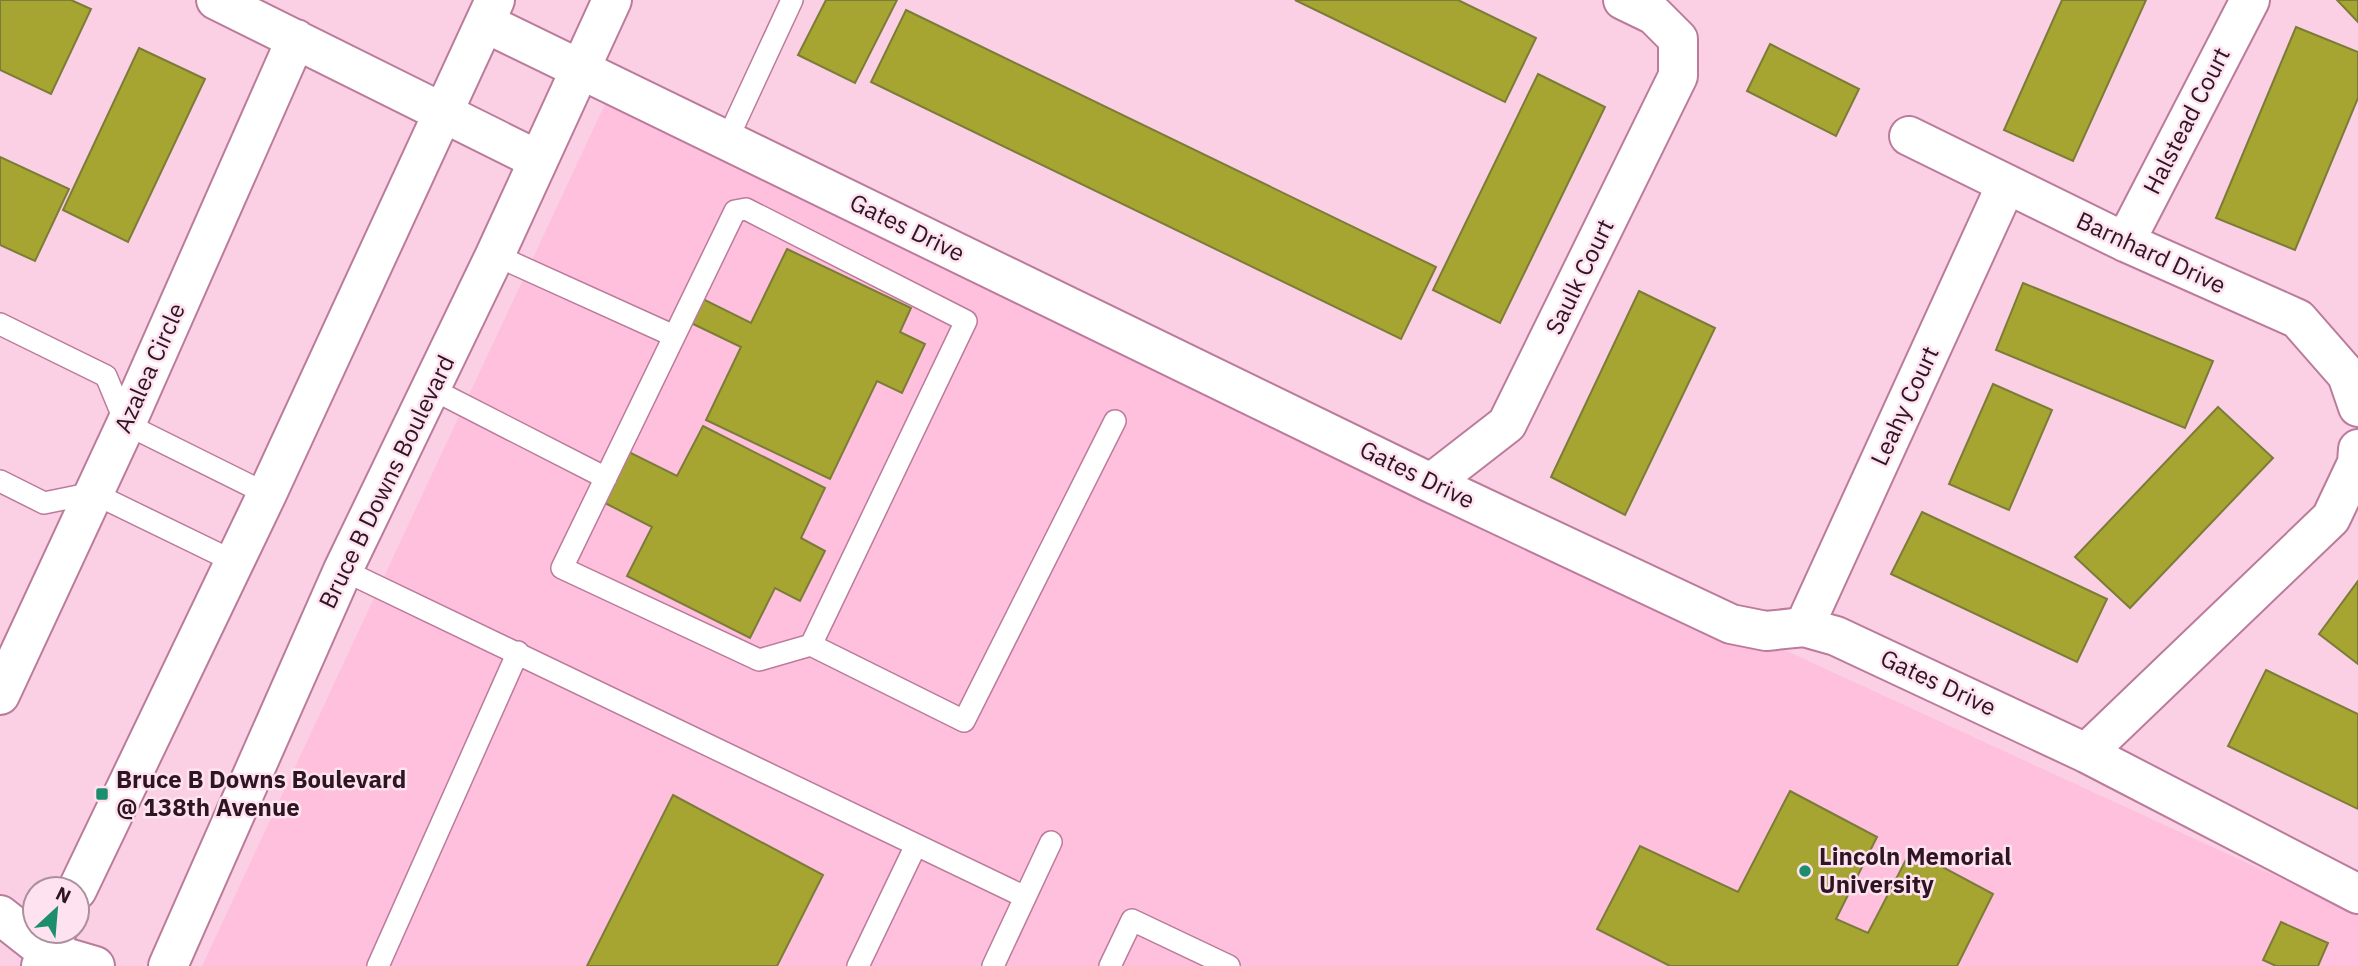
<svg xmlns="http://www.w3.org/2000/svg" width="2358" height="966" viewBox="0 0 2358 966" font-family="'IBM Plex Sans',sans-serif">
<rect width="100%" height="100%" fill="#fbd0e4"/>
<path fill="#fec0dd" d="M612,89L1767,642L2358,914V966H202Z"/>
<path fill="#a6a531" stroke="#7c7c39" stroke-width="2" d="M0,0H71L91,9L51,94L0,70Z
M826,0H897L855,83L798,55Z
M1295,0H1458L1536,38L1505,102Z
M2062,0H2146L2073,161L2004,130Z
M2337,0H2358V22Z
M906,10L1436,267L1401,339L871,82Z
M2296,27L2358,52V98L2295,250L2216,218Z
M1770,44L1859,89L1836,136L1747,91Z
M139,48L205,79L128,242L63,210Z
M1538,74L1605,107L1500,323L1433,290Z
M0,157L69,189L35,261L0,245Z
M787,249L911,308L900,332L925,344L902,393L877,381L830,479L706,420L741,347L691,323L703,299L751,323Z
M2023,283L2213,361L2185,428L1996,350Z
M1639,291L1715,328L1625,515L1551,477Z
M1993,384L2052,410L2009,510L1949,484Z
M2218,407L2273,458L2130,608L2075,557Z
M703,426L825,488L801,538L825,551L800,601L775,588L750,638L627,576L652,527L603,502L629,452L677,476Z
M1922,512L2107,599L2077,662L1891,574Z
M2358,581V664L2319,634Z
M2266,670L2358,714V809L2228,746Z
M1790,791L1877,837L1836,919L1868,933L1911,850L1993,894L1957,966H1670L1597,929L1640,846L1738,892Z
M673,795L823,875L777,966H587Z
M2281,922L2328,943L2318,966H2276L2263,960Z"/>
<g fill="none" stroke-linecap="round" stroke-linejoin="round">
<g stroke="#bb7b9b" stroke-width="24">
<path id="lane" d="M727,140L792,0
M495,255L674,336
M0,324L106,376L126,424L267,494
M432,389L606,478
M0,481L44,503L93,493L235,562
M343,570L1025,897
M811,645L966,321L746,209L735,211L562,568L759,660L811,645L964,721L1115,421
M378,966L518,652
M858,966L916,845
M993,966L1051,842
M1110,966L1132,920L1229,966"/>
</g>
<g stroke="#bb7b9b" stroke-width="42">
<path id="street" d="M216,0L538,160
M485,23L1431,483L1731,624L1766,631L1804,627L1836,636L2086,753L2358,894
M1909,136L2125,242L2298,319L2347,375L2358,407
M2125,242L2250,0
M1431,483L1507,424L1678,76V39L1654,15L1623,0
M1804,627L2006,185
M0,695L126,424L296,39
M2086,753L2331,518L2357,463L2358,449
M0,915L47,952L95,966"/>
</g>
<g stroke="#bb7b9b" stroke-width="42">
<path id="secondary" d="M77,890L267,494L495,0
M41,966L57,931
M168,966L343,570L495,255L612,0"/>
</g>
<use href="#lane" stroke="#fff" stroke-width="21"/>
<use href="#street" stroke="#fff" stroke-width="38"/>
<use href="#secondary" stroke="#fff" stroke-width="38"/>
</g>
<g fill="#1c8d6d" stroke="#ffe2ef" stroke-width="2.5">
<rect x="95" y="787" width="14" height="14" rx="3.5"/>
<circle cx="1805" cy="871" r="7"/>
</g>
<g text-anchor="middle" stroke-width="5" stroke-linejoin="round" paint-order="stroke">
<g font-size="24" fill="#2e1522" stroke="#ffe2ef">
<text transform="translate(2187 121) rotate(-63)" y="8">Halstead Court</text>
<text transform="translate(907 228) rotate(26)" y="8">Gates Drive</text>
<text transform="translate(2151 253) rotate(25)" y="8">Barnhard Drive</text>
<text transform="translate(1580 277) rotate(-64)" y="8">Saulk Court</text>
<text transform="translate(150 368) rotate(-66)" y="8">Azalea Circle</text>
<text transform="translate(1905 406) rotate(-65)" y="8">Leahy Court</text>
<text transform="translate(1417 475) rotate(26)" y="8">Gates Drive</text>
<text transform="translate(387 482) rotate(-64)" y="8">Bruce B Downs Boulevard</text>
<text transform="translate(1938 683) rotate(25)" y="8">Gates Drive</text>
</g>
<g font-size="24" font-weight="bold" fill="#2e1522" stroke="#ffe2ef" text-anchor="start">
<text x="116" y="788">Bruce B Downs Boulevard<tspan x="116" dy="28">@ 138th Avenue</tspan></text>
<text x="1819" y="865">Lincoln Memorial<tspan x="1819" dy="28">University</tspan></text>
</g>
</g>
<g transform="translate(56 910) rotate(26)"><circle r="33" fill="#ffe2ef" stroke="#ab909d" stroke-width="2"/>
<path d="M0-5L12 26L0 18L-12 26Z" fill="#1c8d6d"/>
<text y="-10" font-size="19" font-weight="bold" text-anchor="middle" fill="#2e1522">N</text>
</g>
</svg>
